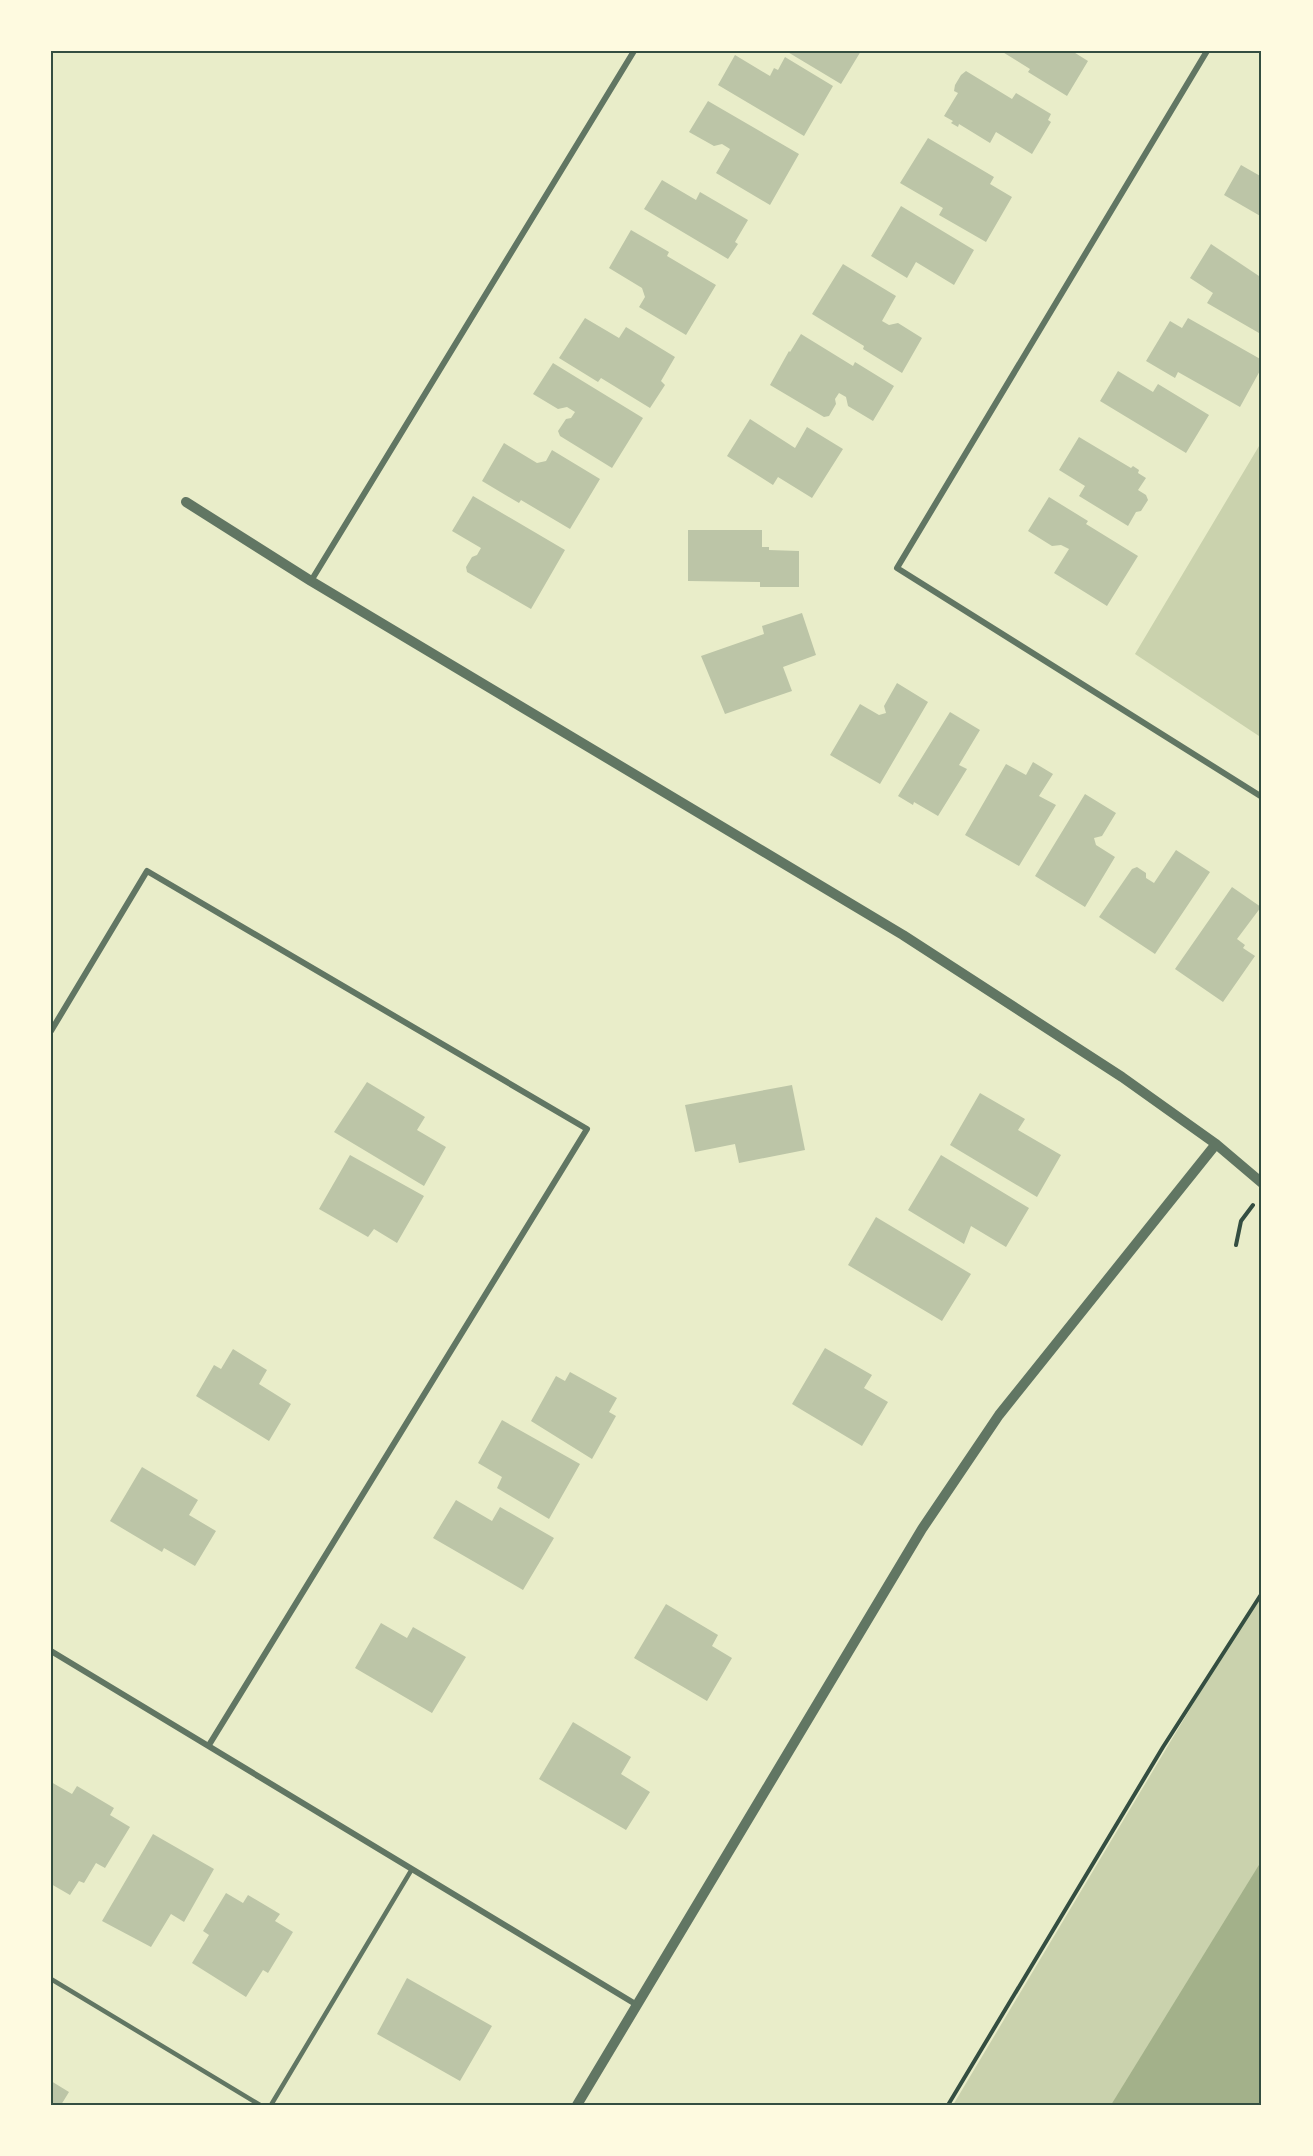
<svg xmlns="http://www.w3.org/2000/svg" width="1313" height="2156" viewBox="0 0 1313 2156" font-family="Karla,sans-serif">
<rect width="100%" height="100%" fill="#e9edc9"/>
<path fill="#cad2ad" d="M1262,441V738L1135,654Z
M1262,1596V2105H953L1236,1632Z"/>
<path fill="#a3b18a" d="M1262,1860V2105H1111Z"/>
<path fill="#bcc5a7" d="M786,51H861L841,84Z
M1001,51H1072L1088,61L1067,96L1028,72L1030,69Z
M735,55L770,76L774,68L778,70L785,57L833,86L804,136L718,85Z
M966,71L1012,99L1016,93L1051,114L1048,120L1051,122L1032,154L996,132L990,143L959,124L958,127L951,123L953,121L944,116L958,93L954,91L955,85L961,75Z
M708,101L799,154L770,205L716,173L730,149L722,144L714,146L689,132Z
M928,138L994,177L990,184L1012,197L986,242L939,215L943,208L900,183Z
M1241,165L1262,177V217L1224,195Z
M662,180L696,200L700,192L748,220L735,242L738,244L728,259L644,209Z
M901,206L974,250L954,285L916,262L907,278L871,256Z
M631,230L669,252L667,256L716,285L686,335L639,307L645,297L642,288L609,268Z
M1211,244L1262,278V329L1259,333L1207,303L1213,293L1190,278Z
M843,264L896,296L882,321L889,325L898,323L922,338L902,373L863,349L864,346L812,314Z
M585,318L619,338L626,327L675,357L661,381L665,385L650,408L601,378L598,382L559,358Z
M1188,318L1262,360V367L1240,407L1178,372L1175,378L1146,361L1170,321L1182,328Z
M801,334L853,366L855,362L894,386L873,421L848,406L846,397L839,393L835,399L836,404L829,416L824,417L770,385L789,351L790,352Z
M553,363L643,418L612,468L560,436L558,431L566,419L571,418L575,412L567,407L558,409L533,394Z
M1118,371L1153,392L1158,384L1209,415L1186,453L1100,401Z
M750,419L795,448L807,427L843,449L812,498L778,477L773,485L727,456Z
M1079,437L1131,468L1133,466L1139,470L1138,473L1146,478L1138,490L1146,495L1148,500L1141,511L1136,512L1128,526L1079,496L1085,486L1059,470Z
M504,443L537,463L546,461L552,450L600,479L570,529L521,500L519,503L482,481Z
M473,496L565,550L531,609L467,572L466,567L472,557L477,555L481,548L452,531Z
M1049,497L1088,521L1086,524L1138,556L1107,606L1054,573L1069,549L1061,545L1052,546L1028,531Z
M688,530H762V547H769V550L799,551V587H760V582L688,581Z
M802,613L816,655L783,667L792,691L725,714L701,656L764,634L762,626Z
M897,683L928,702L880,784L830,755L860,704L879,715L886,713L884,706Z
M950,712L980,730L959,765L967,769L938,816L914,802L913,805L898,796Z
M1033,762L1053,774L1039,796L1056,805L1019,866L965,835L1006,764L1026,775Z
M1085,794L1116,813L1102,836L1094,838L1096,845L1115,857L1085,907L1035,876Z
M1176,850L1210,872L1155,954L1099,917L1132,869L1137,867L1146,873V878L1154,883Z
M1232,887L1261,907L1237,939L1245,945L1243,948L1255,956L1223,1002L1175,969Z
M367,1082L425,1117L417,1130L446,1147L424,1186L334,1132Z
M792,1085L805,1150L739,1163L735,1144L695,1152L685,1105Z
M980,1093L1025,1119L1018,1130L1061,1155L1037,1197L950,1145Z
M350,1155L424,1196L397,1243L374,1229L368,1237L319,1209Z
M941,1155L1029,1208L1006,1247L971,1226L964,1244L908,1210Z
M876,1217L971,1274L942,1321L848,1265Z
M825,1348L872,1375L864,1388L888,1402L862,1446L792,1404Z
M233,1349L267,1370L259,1384L291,1404L269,1441L196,1396L214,1365L221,1369Z
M570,1372L617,1398L609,1412L616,1416L592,1459L531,1421L556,1376L565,1381Z
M502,1420L580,1464L549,1519L497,1488L502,1477L478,1463Z
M142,1467L198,1500L189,1515L216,1531L195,1566L164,1548L162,1552L110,1521Z
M456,1500L492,1521L500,1507L554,1538L523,1590L433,1538Z
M666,1604L718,1635L712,1646L732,1658L707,1701L634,1658Z
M381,1623L407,1638L413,1627L466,1657L432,1713L355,1668Z
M573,1722L631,1757L621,1774L650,1792L626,1830L539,1779Z
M51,1782L72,1794L77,1786L114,1808L110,1815L130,1827L105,1868L96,1863L84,1883L79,1881L70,1895L51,1884Z
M153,1834L214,1869L184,1922L171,1914L151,1947L102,1921Z
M226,1893L243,1903L248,1895L280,1914L275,1921L293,1932L268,1973L263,1970L246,1997L192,1963L209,1935L203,1931Z
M407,1978L492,2026L460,2081L377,2034Z
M51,2081L69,2092L61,2105H51Z"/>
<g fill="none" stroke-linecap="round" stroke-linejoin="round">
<path stroke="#344e41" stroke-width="4" d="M1236,1245L1241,1221L1253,1205
M948,2105L1163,1747L1262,1593"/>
<path stroke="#617663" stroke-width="4.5" d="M51,1979L260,2105
M271,2105L412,1869"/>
<path stroke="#617663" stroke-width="6" d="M1207,51L897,568L1262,797
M311,581L634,51
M51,1031L147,871L587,1129L209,1745
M51,1651L637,2005"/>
<path stroke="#617663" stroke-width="10" d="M186,502L311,581L903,935L1122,1077L1216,1144L1262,1183
M577,2105L922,1529L999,1415L1216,1144"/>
</g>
<rect width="1313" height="2156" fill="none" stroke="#fefae0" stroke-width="105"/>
<rect x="52" y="52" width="1208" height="2052" fill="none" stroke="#344e41" stroke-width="2"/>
</svg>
